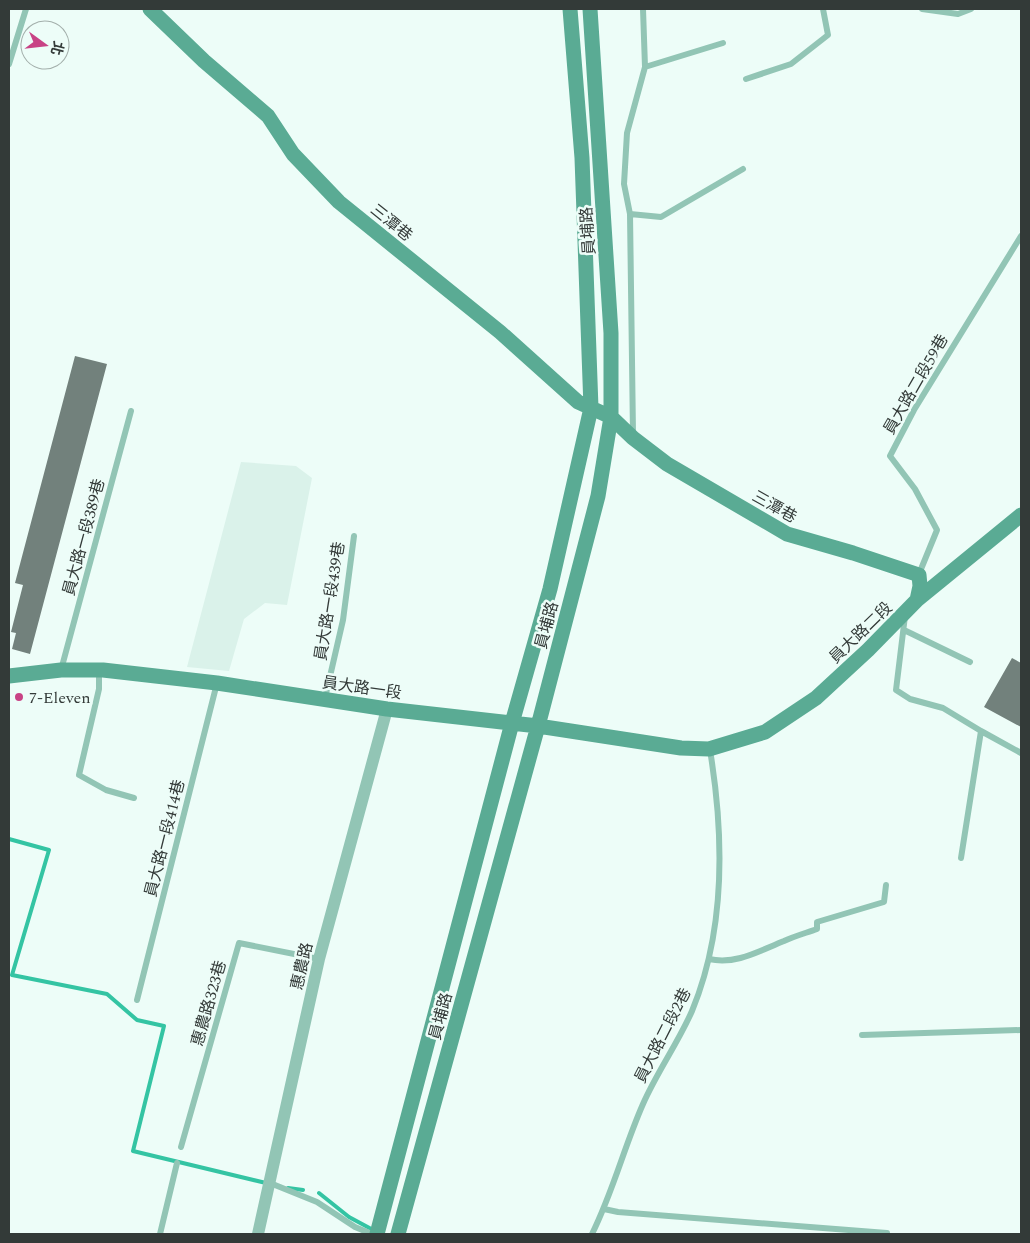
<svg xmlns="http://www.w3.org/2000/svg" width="1030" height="1243" viewBox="0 0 1030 1243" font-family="Spectral,'Noto Sans TC',serif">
<rect width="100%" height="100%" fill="#edfdf8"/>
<path fill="#daf2ea" d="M241,462L296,466L312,478L287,605L265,603L244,619L229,671L187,667Z"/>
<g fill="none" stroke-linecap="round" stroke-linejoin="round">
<path stroke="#34c4a3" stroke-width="4" d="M9,839L49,850L12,975L107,994L137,1020L164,1026L133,1151L266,1183
M288,1188L303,1190
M319,1193L349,1217L375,1231"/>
</g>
<path fill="#72817c" d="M75,356L107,364L30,654L12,649L16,633L11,632L23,585L15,583Z
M1012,658L1021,663V727L984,707Z"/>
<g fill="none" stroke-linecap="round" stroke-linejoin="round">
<path stroke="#92c5b5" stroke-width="6" d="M922,9L958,14L971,9
M9,64L26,9
M645,67L723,43
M746,79L791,64L828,35L823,9
M630,214L661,217L743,169
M633,434L630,214L624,184L627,133L645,67L643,9
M919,574L937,530L915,489L890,456L914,410L1021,236
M905,616L896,690L910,699L943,708L981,731L1021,753
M904,630L970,662
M61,670L131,411
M99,671V689L79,775L106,790L134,798
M325,698L343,620L354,536
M961,858L981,731
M709,959C736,965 759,951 784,941C795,936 806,933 817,929V922L884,902L886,885
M137,1000L217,683
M862,1035L1021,1030
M181,1147L239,943L319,959
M270,1183L317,1202L355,1227L372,1234
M604,1209L618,1212L887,1233
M160,1234L177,1163
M592,1234C613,1192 624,1147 643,1104C657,1072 678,1043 692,1011C726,929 724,835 710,750"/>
<path stroke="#92c5b5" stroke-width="12" d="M258,1234L319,959L387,709"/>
<path stroke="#5aab94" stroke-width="15" d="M150,9L204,61L268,116L293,154L339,202L500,332L578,402L611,417L633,438L667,464L787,534L853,553L919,575L920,586L917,600
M9,676L61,670H103L217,683L387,709L538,726L681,748L709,749L765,732L816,698L868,650L917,600L1021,515
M377,1234L512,723L550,589L591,408L582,158L570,9
M398,1234L538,726L598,496L611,417V333L590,9"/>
</g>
<circle fill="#c84385" stroke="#edfdf8" stroke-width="2" cx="19" cy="697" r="5"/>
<g text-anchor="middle" stroke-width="5" stroke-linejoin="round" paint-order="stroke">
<g font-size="16" fill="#333a38" stroke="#edfdf8">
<text transform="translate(392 222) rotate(39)" y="6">三潭巷</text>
<text transform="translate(587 231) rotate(-94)" y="6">員埔路</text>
<text transform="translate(915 384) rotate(-60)" y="6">員大路二段59巷</text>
<text transform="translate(775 506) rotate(29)" y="6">三潭巷</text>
<text transform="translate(83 537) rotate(-75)" y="6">員大路一段389巷</text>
<text transform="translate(329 601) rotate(-81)" y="6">員大路一段439巷</text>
<text transform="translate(546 625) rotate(-75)" y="6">員埔路</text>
<text transform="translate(860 632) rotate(-44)" y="6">員大路二段</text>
<text transform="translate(362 687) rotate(8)" y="6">員大路一段</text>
<text transform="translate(164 838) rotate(-76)" y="6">員大路一段414巷</text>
<text transform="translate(301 966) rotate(-77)" y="6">惠農路</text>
<text transform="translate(208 1003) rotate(-74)" y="6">惠農路323巷</text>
<text transform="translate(440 1016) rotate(-75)" y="6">員埔路</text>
<text transform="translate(662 1035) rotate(-63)" y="6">員大路二段2巷</text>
</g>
<g font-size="16" fill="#333a38" stroke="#edfdf8" text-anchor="start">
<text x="29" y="703">7-Eleven</text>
</g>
</g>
<rect width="1030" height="1243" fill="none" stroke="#333a38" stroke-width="20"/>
<g transform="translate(45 45) rotate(105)"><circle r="24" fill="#edfdf8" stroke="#a3afab"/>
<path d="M0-4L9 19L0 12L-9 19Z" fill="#c84385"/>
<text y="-8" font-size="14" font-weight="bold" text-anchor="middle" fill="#333a38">北</text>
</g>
</svg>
